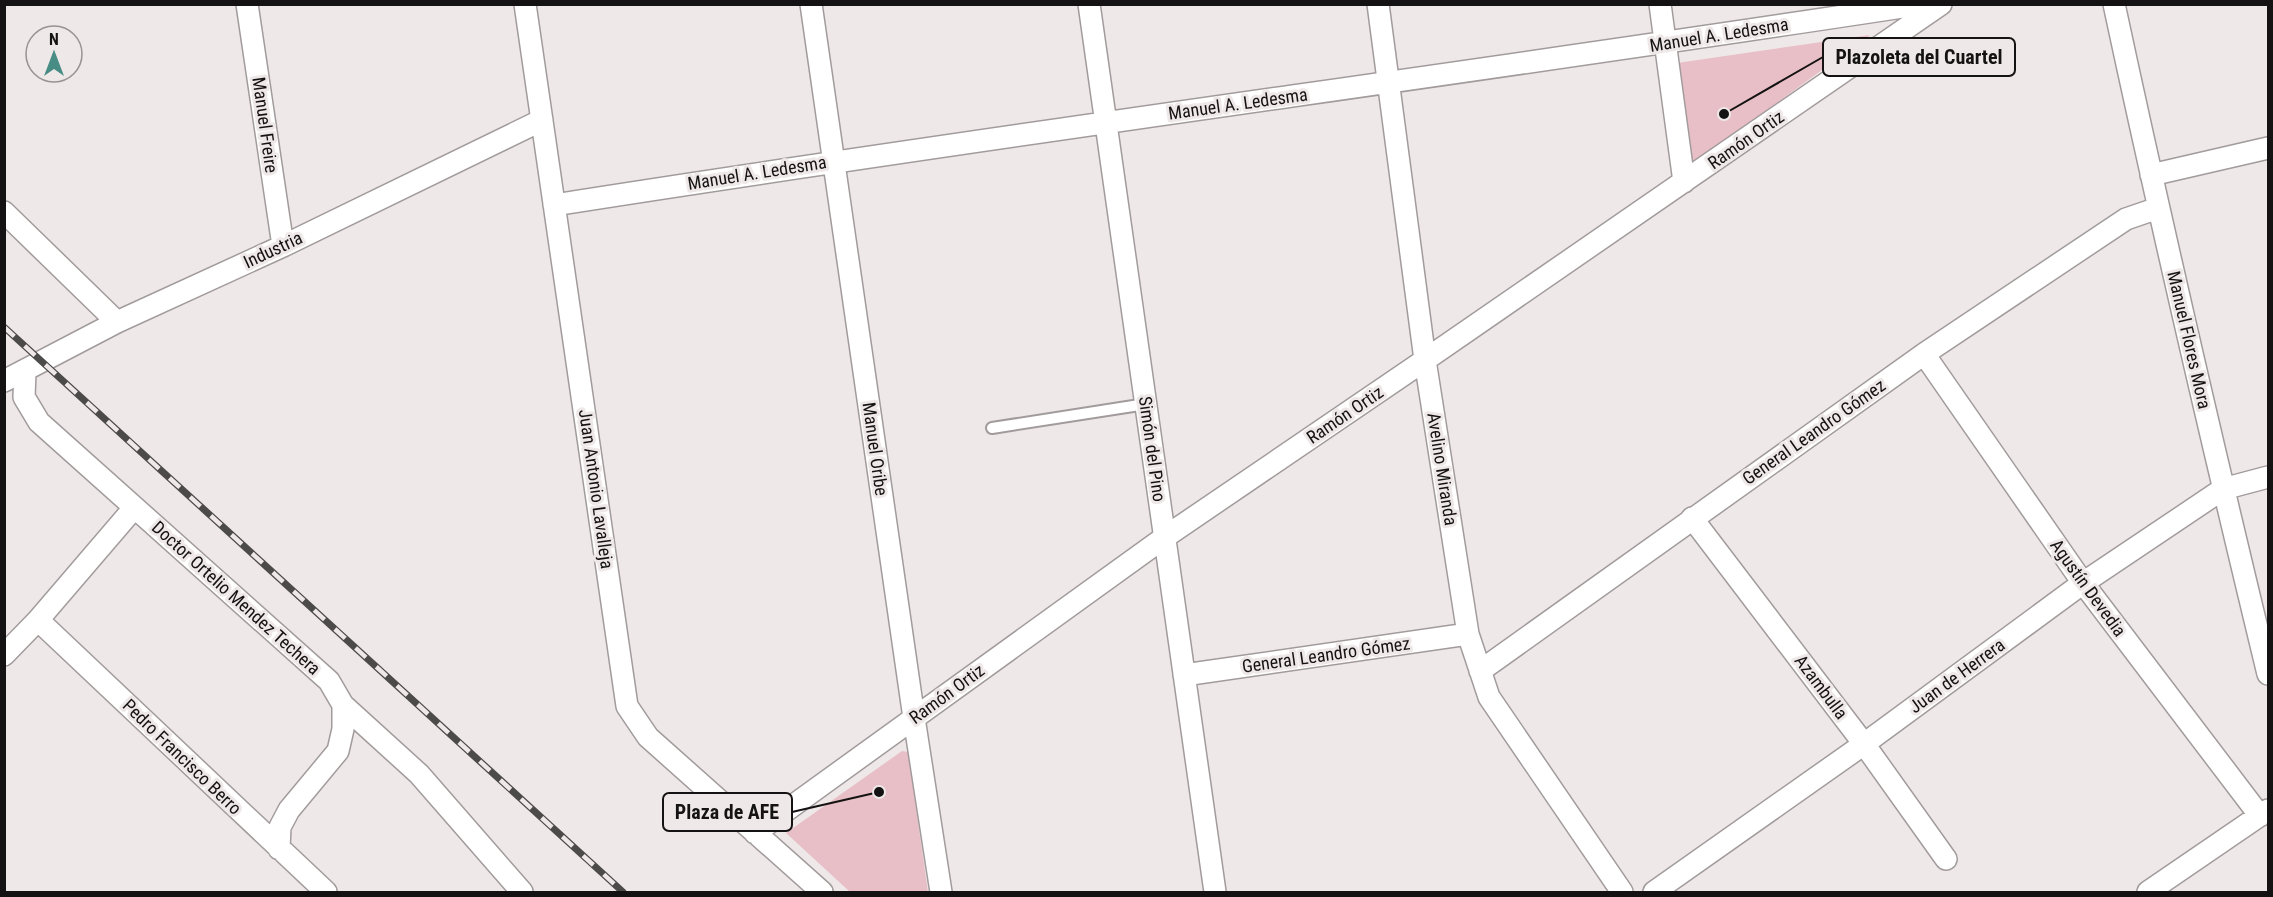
<svg xmlns="http://www.w3.org/2000/svg" width="2273" height="897" viewBox="0 0 2273 897" font-family="'Roboto Condensed',sans-serif">
<rect width="100%" height="100%" fill="#efe8e9"/>
<path fill="#e8bfc7" d="M1870,35L1693,164L1677,63Z
M902,751L908,752L928,892H850L786,833Z"/>
<g fill="none" stroke-linecap="round" stroke-linejoin="round">
<g stroke="#a29b9c" stroke-width="14">
<path id="service" d="M992,428L1146,404"/>
</g>
<g stroke="#a29b9c" stroke-width="24">
<path id="minor" d="M247,4L283,246
M525,4L627,706L648,737L822,892
M811,4L914,718L941,892
M1089,4L1215,892
M1378,4L1425,360L1468,634L1489,697L1622,892
M1660,4L1684,182
M2114,4C2162,228 2214,451 2268,674
M2151,175L2268,148
M554,205C1010,133 1466,74 1922,4
M4,212L117,322
M1924,354L2083,583L2260,816
M25,372L24,397L39,422L329,681L343,705V729L338,751L289,810L280,827L279,849
M4,381L117,322L283,246L542,120
M1692,518L1864,744L1946,859
M38,620L326,892
M4,655L38,620L134,508
M1480,671L1924,354L2126,219L2158,208
M1184,675L1468,634
M343,705L419,774L522,892
M755,833L1165,537L1425,360L1941,4
M1654,892L1864,744L2083,583L2223,489L2268,477
M2148,892L2268,810"/>
</g>
<use href="#service" stroke="#fff" stroke-width="10"/>
<use href="#minor" stroke="#fff" stroke-width="21"/>
<g stroke="#4d4a4a" stroke-width="7">
<path id="rail" d="M4,327L623,892"/>
</g>
<use href="#rail" stroke="#efe8e9" stroke-width="4.5" stroke-dasharray="14" stroke-linecap="butt"/>
</g>
<g text-anchor="middle" stroke-width="6" stroke-linejoin="round" paint-order="stroke">
<g font-size="18" fill="#141212" stroke="#efe8e9">
<text transform="translate(1719 35) rotate(-9)" y="6">Manuel A. Ledesma</text>
<text transform="translate(1238 104) rotate(-8)" y="6">Manuel A. Ledesma</text>
<text transform="translate(265 125) rotate(82)" y="6">Manuel Freire</text>
<text transform="translate(1746 140) rotate(-35)" y="6">Ramón Ortiz</text>
<text transform="translate(757 173) rotate(-9)" y="6">Manuel A. Ledesma</text>
<text transform="translate(273 250) rotate(-25)" y="6">Industria</text>
<text transform="translate(2189 340) rotate(77)" y="6">Manuel Flores Mora</text>
<text transform="translate(1345 415) rotate(-34)" y="6">Ramón Ortiz</text>
<text transform="translate(1814 432) rotate(-35)" y="6">General Leandro Gómez</text>
<text transform="translate(875 449) rotate(82)" y="6">Manuel Oribe</text>
<text transform="translate(1152 449) rotate(82)" y="6">Simón del Pino</text>
<text transform="translate(1442 469) rotate(81)" y="6">Avelino Miranda</text>
<text transform="translate(596 489) rotate(82)" y="6">Juan Antonio Lavalleja</text>
<text transform="translate(2088 588) rotate(54)" y="6">Agustín Devedia</text>
<text transform="translate(236 598) rotate(42)" y="6">Doctor Ortelio Mendez Techera</text>
<text transform="translate(1326 655) rotate(-8)" y="6">General Leandro Gómez</text>
<text transform="translate(1957 676) rotate(-36)" y="6">Juan de Herrera</text>
<text transform="translate(1821 687) rotate(53)" y="6">Azambulla</text>
<text transform="translate(947 694) rotate(-36)" y="6">Ramón Ortiz</text>
<text transform="translate(182 757) rotate(44)" y="6">Pedro Francisco Berro</text>
</g>
</g>
<path fill="none" stroke="#141212" stroke-width="2" d="M1724 114L1823 57M879 792L792 812"/>
<g fill="#141212" stroke="#efe8e9" stroke-width="2">
<circle cx="1724" cy="114" r="6"/>
<circle cx="879" cy="792" r="6"/>
</g>
<g fill="#efe8e9" stroke="#141212" stroke-width="2">
<rect x="1823" y="38" width="192" height="38" rx="6"/>
<rect x="663" y="793" width="129" height="38" rx="6"/>
</g>
<g font-size="20" text-anchor="middle" font-weight="bold" fill="#141212">
<text x="1919" y="64">Plazoleta del Cuartel</text>
<text x="727" y="819">Plaza de AFE</text>
</g>
<rect width="2273" height="897" fill="none" stroke="#141212" stroke-width="12"/>
<g transform="translate(54 54)"><circle r="28" fill="#efe8e9" stroke="#979293" stroke-width="1.5"/>
<path d="M0-4.5L10 22L0 15L-10 22Z" fill="#478d85"/>
<text y="-9" font-size="16" font-weight="bold" text-anchor="middle" fill="#141212">N</text>
</g>
</svg>
